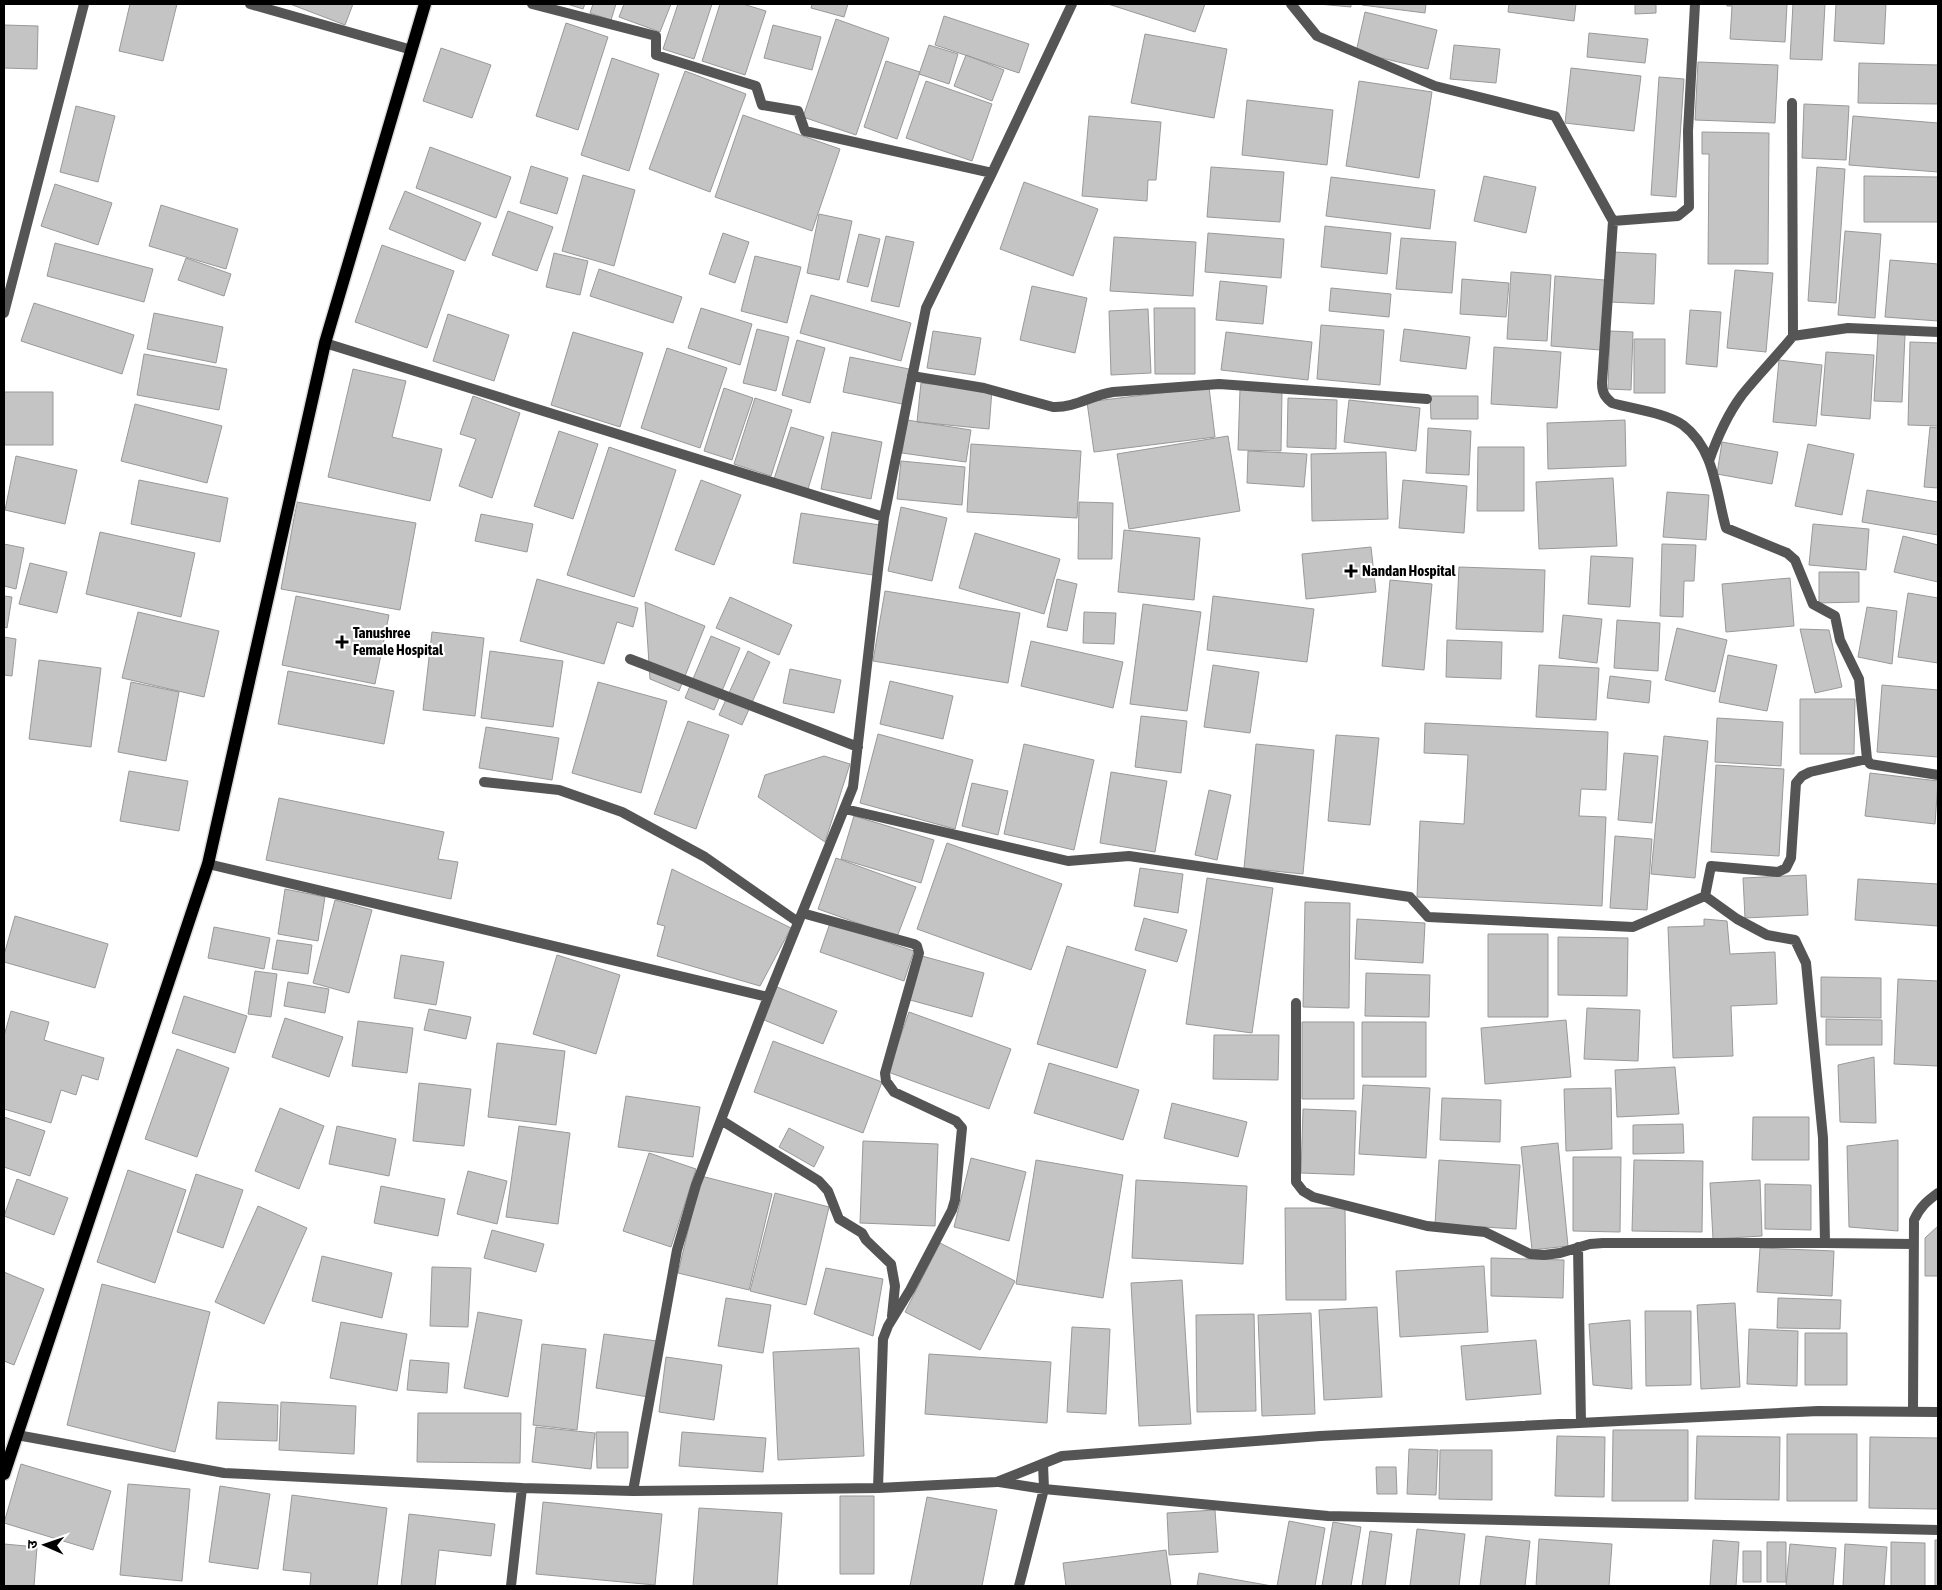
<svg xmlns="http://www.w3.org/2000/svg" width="1942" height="1590" viewBox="0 0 1942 1590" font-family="'Asap Condensed','Noto Sans Devanagari',sans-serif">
<rect width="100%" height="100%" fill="#fff"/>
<path fill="#c4c4c4" stroke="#999" d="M130,4H177L163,61L119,51Z
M290,4H353L345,25Z
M567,4H585L583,9Z
M593,4H616L611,20L590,13Z
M624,4H671L660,32L619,17Z
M678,4H712L694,59L663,49Z
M720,4H743L766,11L745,75L702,61Z
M812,4H848L844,17L811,8Z
M1108,4H1205L1195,32Z
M1318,4H1351V7Z
M1362,4H1426L1425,13L1362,5Z
M1509,4H1576L1574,21L1508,12Z
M1635,4H1656V13L1635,14Z
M1727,4H1787L1785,42L1730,39L1732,6H1727Z
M1793,4H1825L1822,60L1790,59Z
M1836,4H1886L1884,44L1834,41Z
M1365,12L1437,30L1428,69L1356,52Z
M944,16L1029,44L1019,73L935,45Z
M836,19L889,38L856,135L803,117Z
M566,23L608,37L578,130L536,116Z
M4,25L38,26L37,69L4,68Z
M773,25L821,37L812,70L764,58Z
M1589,33L1648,39L1645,63L1587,57Z
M1145,34L1227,49L1214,118L1131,103Z
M929,45L958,54L949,84L919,74Z
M1454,45L1500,49L1496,83L1450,79Z
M441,48L491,65L472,118L423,101Z
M966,55L1004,70L992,101L954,86Z
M612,58L659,74L629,171L581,155Z
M886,61L920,72L897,139L864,127Z
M1698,62L1778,65L1775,123L1695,120Z
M1859,63L1938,65V104L1858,103Z
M1571,68L1641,76L1634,131L1565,123Z
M685,71L746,94L710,192L649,169Z
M1659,77L1684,79L1676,197L1651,195Z
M926,81L992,104L972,161L906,138Z
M1359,81L1432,92L1419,178L1346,166Z
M1247,100L1333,110L1327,165L1242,155Z
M1804,104L1849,106L1846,160L1802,158Z
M76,106L115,116L98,182L60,172Z
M743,115L840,149L812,231L715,197Z
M1089,116L1161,122L1156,180H1148L1147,201L1082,196Z
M1853,116L1938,123V172L1849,165Z
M1702,132L1769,133L1768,264H1708L1709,154H1702Z
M430,147L511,177L496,218L416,188Z
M531,166L568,178L557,214L520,203Z
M1211,167L1284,172L1280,222L1207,217Z
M1817,167L1845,169L1836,303L1808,301Z
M583,175L635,190L614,266L562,251Z
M1484,176L1536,187L1526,233L1474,221Z
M1864,176L1938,177V222H1864Z
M1331,177L1435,190L1430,229L1326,216Z
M1024,182L1098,209L1073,276L1000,249Z
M55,184L112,203L98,245L41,226Z
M405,191L481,223L465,261L389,229Z
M161,205L238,229L226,269L149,246Z
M508,211L553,227L537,271L492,255Z
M819,214L852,221L839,280L807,273Z
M1325,226L1391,233L1387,274L1321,267Z
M1845,231L1881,234L1875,318L1838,315Z
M723,233L749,242L735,283L709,274Z
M1208,233L1284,239L1281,278L1205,272Z
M859,234L880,239L868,287L847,282Z
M886,236L914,242L899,307L871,301Z
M1114,237L1196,242L1193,296L1110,291Z
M1401,238L1456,242L1452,293L1396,289Z
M55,243L153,269L144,302L47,276Z
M382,245L454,271L427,348L355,322Z
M1613,252L1656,254L1654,304L1610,302Z
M554,253L588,261L580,295L546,287Z
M755,256L801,267L787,323L741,311Z
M186,258L231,274L224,296L178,280Z
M1890,260L1938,264V321L1885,317Z
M599,269L682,297L673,323L590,296Z
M1735,270L1773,273L1766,352L1727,348Z
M1511,272L1551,275L1547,341L1507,339Z
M1555,276L1605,280L1600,350L1551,346Z
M1462,279L1509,283L1506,317L1460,314Z
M1220,281L1267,286L1263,324L1216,320Z
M1032,286L1087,298L1075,353L1020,340Z
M1331,288L1391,294L1389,317L1329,311Z
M811,295L911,323L901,361L800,333Z
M34,303L134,335L122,374L21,341Z
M701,308L752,324L740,365L688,348Z
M1154,308H1195V374H1155Z
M1148,309L1151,373L1111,375L1109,311Z
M1690,310L1721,312L1717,367L1686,364Z
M154,313L223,327L216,363L147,349Z
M448,314L509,335L494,381L433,361Z
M1321,325L1384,330L1380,385L1317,379Z
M757,329L789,337L776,391L743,383Z
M1404,329L1470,337L1466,369L1400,361Z
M933,331L981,338L975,375L927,368Z
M1610,331L1633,332L1631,390L1608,389Z
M573,332L643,353L620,427L551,405Z
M1226,332L1312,342L1308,380L1221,370Z
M1878,333L1905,335L1902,402L1874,401Z
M1634,339H1665V393H1634Z
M797,340L825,348L810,403L782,395Z
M1910,342L1938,343V426L1908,425Z
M1494,347L1561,352L1557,408L1491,404Z
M667,348L727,368L700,448L641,428Z
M1826,352L1874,355L1870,419L1821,415Z
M144,354L227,369L219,410L137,395Z
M850,357L909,369L902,404L843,392Z
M1779,360L1822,365L1816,426L1773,422Z
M353,369L406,381L392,437L442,449L430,501L328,477Z
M921,383L992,390L989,429L917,422Z
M1209,387L1215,437L1094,452L1087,402Z
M724,388L753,398L732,460L704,451Z
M1240,389L1282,391L1281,451L1238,450Z
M4,392H53V445H4Z
M473,396L520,413L492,498L459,486L476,439L460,434Z
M1430,396H1478V419H1431Z
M755,398L792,410L771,476L734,464Z
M1288,398L1337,400L1336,449L1287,447Z
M1349,400L1420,408L1416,451L1344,442Z
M135,404L222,426L207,483L121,461Z
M907,420L971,430L966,462L902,453Z
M1625,420L1626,466L1548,469L1547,423Z
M791,427L824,437L808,489L774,479Z
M1930,427L1938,428V488L1924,487Z
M1428,428L1471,431L1469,475L1426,473Z
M559,431L598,444L573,519L534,506Z
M832,432L882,442L871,499L821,489Z
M1228,436L1240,511L1129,529L1117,454Z
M1722,442L1778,452L1772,484L1717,474Z
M971,444L1081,451L1077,518L967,512Z
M1808,444L1854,454L1842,515L1795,506Z
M609,447L676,470L634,597L567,575Z
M1478,447H1524V511H1477Z
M1248,451L1307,454L1304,487L1247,483Z
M1386,452L1388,519L1312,521L1311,454Z
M16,456L77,470L65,524L5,510Z
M901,461L965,467L962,505L897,499Z
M1613,478L1617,546L1539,549L1536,482Z
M139,480L228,498L220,542L131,524Z
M701,480L741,495L714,565L675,550Z
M1403,480L1467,486L1464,533L1399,528Z
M1867,490L1938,502V535L1862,522Z
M1667,492L1709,495L1706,540L1663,537Z
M297,502L416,523L400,610L281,589Z
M1079,502L1113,503L1112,559H1078Z
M901,507L947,518L932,581L888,571Z
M801,513L880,525L873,575L793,563Z
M481,514L533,524L527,552L475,541Z
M1813,524L1869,529L1866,570L1809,565Z
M1124,530L1200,538L1194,600L1118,592Z
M100,532L195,553L181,617L86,594Z
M975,533L1060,559L1044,614L959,588Z
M1903,536L1938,545V582L1894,572Z
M4,544L24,548L16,589L4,586Z
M1662,544L1696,545L1694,581H1684L1683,617L1660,616Z
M1371,547L1376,592L1306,599L1302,554Z
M1591,556L1633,558L1630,607L1588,604Z
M30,563L67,572L57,613L19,604Z
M1459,567L1545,570L1543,632L1456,629Z
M1819,572H1859V602L1819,603Z
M1790,578L1794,626L1726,632L1722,584Z
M537,579L638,608L633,627L617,622L604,664L520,641Z
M1057,579L1077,584L1067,631L1047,627Z
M1390,580L1432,584L1424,670L1382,666Z
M885,591L1020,613L1008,683L873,661Z
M1908,593L1938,598V663L1898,657Z
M4,596L12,597L7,628L4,627Z
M296,596L389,615L375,684L282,665Z
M1213,596L1314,609L1307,662L1207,650Z
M730,597L792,625L779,655L716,628Z
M645,602L705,626L679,691L650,679Z
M1143,604L1201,612L1187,711L1130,704Z
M1867,607L1897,611L1892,664L1858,657Z
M138,612L219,631L204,697L122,678Z
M1084,612L1116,613L1114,644L1083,643Z
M1563,615L1602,619L1597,663L1559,658Z
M1617,620L1660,623L1658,671L1614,668Z
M1677,628L1727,640L1715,692L1665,680Z
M1800,629L1829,630L1842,687L1815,693Z
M432,632L484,638L475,716L423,710Z
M711,636L740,648L714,710L685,698Z
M4,637L16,639L12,676L4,675Z
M1447,640L1502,642L1501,679L1446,677Z
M1031,641L1123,662L1113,708L1021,686Z
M490,651L563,661L553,727L481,718Z
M748,651L770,662L742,725L719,715Z
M1728,655L1777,665L1767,711L1719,702Z
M39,660L101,668L91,747L29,739Z
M1213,665L1259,672L1250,733L1204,727Z
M1539,665L1599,668L1596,720L1536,717Z
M790,669L841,680L834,713L783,703Z
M288,671L394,691L384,744L278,724Z
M1610,676L1651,681L1649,703L1607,698Z
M890,681L953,696L943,739L880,724Z
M131,682L179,692L166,761L118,752Z
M598,682L667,701L641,793L572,773Z
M1882,685L1938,690V757L1877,752Z
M1800,699H1855L1854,754H1800Z
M1141,716L1187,721L1181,773L1135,767Z
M1717,718L1783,722L1781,766L1715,762Z
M688,721L729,735L696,829L654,814Z
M1425,723L1608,732L1606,790L1581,789L1579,816L1606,817L1602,906L1417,897L1420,821L1464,824L1468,755L1424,753Z
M486,727L559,738L552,780L479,768Z
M878,734L973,760L955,829L860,803Z
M1336,735L1379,738L1370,825L1328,821Z
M1664,736L1708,741L1695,878L1651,874Z
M1024,744L1094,760L1074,850L1004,834Z
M1256,744L1314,750L1303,874L1244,868Z
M1624,753L1658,756L1652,823L1618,820Z
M824,756L850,764L825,842L758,797L765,775Z
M1716,765L1784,769L1779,856L1711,852Z
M129,771L188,781L179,831L120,821Z
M1111,772L1167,781L1155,852L1100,843Z
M1870,773L1938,781L1935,824L1865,816Z
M972,783L1008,791L998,835L962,826Z
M1209,790L1231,795L1217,860L1195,855Z
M279,798L444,832L438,859L458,862L451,899L266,860Z
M854,816L934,840L921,883L841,859Z
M1615,836L1652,839L1647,910L1610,908Z
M947,843L1062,884L1031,970L917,929Z
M836,858L916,887L897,937L818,909Z
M1140,868L1183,874L1178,913L1134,906Z
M672,869L791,928L760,986L657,956L665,926L657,924Z
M1806,875L1808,915L1745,918L1743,878Z
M1207,878L1273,888L1252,1033L1186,1024Z
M1858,879L1938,884V926L1855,920Z
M285,889L325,897L318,941L278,934Z
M335,900L372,910L349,993L313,983Z
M1305,902L1350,903L1349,1008L1303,1007Z
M15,916L108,944L95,988L4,962V955Z
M1144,918L1187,930L1177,962L1135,950Z
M1357,919L1425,923L1423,963L1355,959Z
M1704,919L1727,921L1730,954L1775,952L1777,1004L1731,1006L1733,1056L1673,1058L1668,927L1704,926Z
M830,923L914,951L904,981L820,952Z
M214,927L270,938L264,969L208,958Z
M1488,934H1548V1017H1488Z
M1558,937L1628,938L1627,996L1558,995Z
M277,940L312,945L308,974L272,969Z
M1067,946L1146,970L1117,1068L1037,1044Z
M401,955L444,962L436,1005L394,998Z
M557,955L620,975L596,1054L533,1034Z
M922,956L984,973L972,1017L910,1000Z
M255,971L277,974L271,1017L248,1014Z
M1366,973L1430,975L1429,1017L1365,1016Z
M1821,977L1881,978V1018L1821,1017Z
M1898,979L1938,981V1066L1894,1064Z
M288,982L329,989L325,1013L284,1006Z
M777,987L837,1011L823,1044L764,1020Z
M184,996L247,1016L235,1053L172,1033Z
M1587,1008L1640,1010L1638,1061L1584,1059Z
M429,1009L471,1017L466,1039L424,1030Z
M11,1011L49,1022L44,1040L104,1058L98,1080L82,1075L76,1095L61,1090L51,1123L4,1109V1036Z
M909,1012L1011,1049L989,1109L888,1072Z
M285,1018L343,1037L329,1077L272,1057Z
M1826,1019L1882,1020V1045H1826Z
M1566,1020L1571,1077L1485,1084L1481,1028Z
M358,1021L413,1028L407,1073L352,1066Z
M1302,1022H1354V1099H1302Z
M1362,1022H1426V1077H1362Z
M1214,1035H1279L1278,1080L1213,1079Z
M773,1041L882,1082L863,1133L754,1092Z
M497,1043L565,1051L556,1125L488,1117Z
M177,1049L229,1068L197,1157L145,1139Z
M1874,1057L1876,1123L1840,1122L1838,1065Z
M1049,1063L1139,1090L1123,1140L1034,1113Z
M1675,1067L1679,1114L1617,1117L1615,1070Z
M419,1083L471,1089L464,1146L413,1141Z
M1363,1085L1430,1088L1426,1158L1359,1154Z
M1611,1088L1612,1149L1566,1151L1564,1089Z
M626,1096L700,1107L693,1157L618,1147Z
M1442,1098L1501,1100L1500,1142L1440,1140Z
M1172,1103L1247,1122L1238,1157L1164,1138Z
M280,1108L324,1126L299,1189L255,1171Z
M1303,1109L1356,1111L1354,1175L1301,1173Z
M4,1117L45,1131L30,1176L4,1167Z
M1753,1117H1809V1160H1752Z
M1683,1124L1684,1153L1633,1154V1125Z
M337,1126L396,1139L389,1176L329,1164Z
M519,1126L570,1133L558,1224L506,1217Z
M789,1128L824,1147L814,1167L779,1147Z
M1898,1140V1231L1849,1227L1847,1146Z
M863,1141L938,1144L935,1226L860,1223Z
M1558,1143L1568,1246L1532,1250L1521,1147Z
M649,1153L696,1169L671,1247L623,1231Z
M1573,1157H1621L1620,1232L1573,1231Z
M971,1158L1026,1172L1009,1241L954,1227Z
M1036,1160L1123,1175L1103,1298L1016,1284Z
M1439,1160L1520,1165L1516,1229L1435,1224Z
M1634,1160L1703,1161L1702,1232L1632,1231Z
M128,1170L186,1190L155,1283L97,1262Z
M468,1171L507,1181L497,1224L457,1214Z
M196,1174L243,1190L223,1248L177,1232Z
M701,1176L772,1194L749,1290L678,1273Z
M17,1179L68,1198L54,1235L4,1216Z
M1136,1180L1247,1186L1243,1264L1132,1258Z
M1760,1180L1762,1236L1713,1239L1710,1183Z
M1765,1184L1811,1185V1230L1765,1229Z
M381,1186L445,1199L438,1236L374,1223Z
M775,1193L829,1207L806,1305L750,1291Z
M258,1206L307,1228L264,1324L215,1302Z
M1285,1208H1345L1346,1300H1286Z
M1938,1226V1276H1925V1238Z
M492,1230L544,1244L536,1272L484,1258Z
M940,1243L1015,1281L980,1350L905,1312Z
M1760,1248L1834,1251L1832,1296L1757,1292Z
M322,1256L392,1273L382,1318L312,1301Z
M1491,1258L1564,1260L1563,1298L1491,1296Z
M1484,1266L1488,1332L1400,1337L1396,1271Z
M432,1267L471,1268L468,1327L430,1326Z
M826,1268L883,1279L873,1336L814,1314Z
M4,1272L44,1289L14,1365L4,1361Z
M1182,1280L1191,1424L1139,1426L1131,1283Z
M102,1284L210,1312L175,1452L67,1425Z
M726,1298L771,1305L763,1353L718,1346Z
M1778,1298L1841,1300L1840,1329L1777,1328Z
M1735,1303L1740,1387L1701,1389L1697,1305Z
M1377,1307L1382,1397L1324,1400L1319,1310Z
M1645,1311H1691V1385L1646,1386Z
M478,1312L522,1320L508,1397L464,1388Z
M1311,1313L1315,1414L1262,1416L1258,1315Z
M1254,1314L1256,1411L1197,1412L1196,1315Z
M1630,1320L1632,1389L1593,1385L1589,1324Z
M341,1322L407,1334L397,1391L330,1378Z
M1072,1327L1110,1329L1106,1414L1067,1412Z
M1749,1329L1798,1331L1797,1386L1747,1384Z
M1805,1333H1847V1385H1805Z
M604,1334L657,1341L648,1397L596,1388Z
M1536,1340L1541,1394L1466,1400L1461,1346Z
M542,1344L586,1349L577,1430L533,1425Z
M859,1348L864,1456L778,1460L773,1352Z
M929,1354L1051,1362L1047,1423L925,1414Z
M666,1357L722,1365L714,1420L659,1412Z
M410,1360L449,1363L447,1393L407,1390Z
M218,1402L278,1405L277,1441L216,1439Z
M281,1402L356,1406L354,1454L279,1450Z
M418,1413H521L520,1463L417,1462Z
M536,1427L595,1433L591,1469L532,1462Z
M1613,1430H1688V1501H1612Z
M596,1432H628V1468H597Z
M682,1432L766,1438L763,1472L679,1466Z
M1787,1434H1857V1501H1787Z
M1557,1436L1605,1437L1604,1497L1555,1496Z
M1697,1436L1780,1437L1779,1500L1695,1499Z
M1870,1437L1938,1438V1509L1869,1508Z
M1409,1449L1438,1450L1436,1495L1407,1494Z
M1440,1450H1492V1500L1439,1499Z
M21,1464L111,1491L93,1550L4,1523Z
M1376,1467H1396L1397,1494H1377Z
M128,1484L190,1489L182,1581L120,1575Z
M220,1486L270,1494L258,1569L209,1562Z
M292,1495L387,1508L377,1586H310L311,1573L283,1570Z
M840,1496H874V1574H840Z
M927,1497L997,1510L982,1586H910Z
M543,1502L662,1514L655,1585L536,1574Z
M699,1508L782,1513L777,1586H693Z
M1215,1510L1218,1552L1169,1555L1167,1513Z
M409,1514L495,1524L491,1556L439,1550L435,1586H401Z
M1289,1521L1325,1528L1315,1586H1277Z
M1333,1522L1361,1527L1351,1586H1322Z
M1417,1529L1465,1534L1459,1586H1410Z
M1370,1531L1392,1534L1385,1586H1362Z
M1486,1536L1530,1541L1525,1586H1480Z
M1539,1539L1612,1544L1609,1586H1536Z
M1713,1540L1739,1542L1736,1586H1710Z
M1935,1540H1938V1586H1935Z
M1767,1542H1786V1582H1767Z
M1891,1542L1925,1543V1586H1891Z
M4,1544L37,1547L34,1586H4Z
M1790,1544L1836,1548L1833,1586H1786Z
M1845,1544L1887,1547L1884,1586H1843Z
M1166,1550L1171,1586H1066L1063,1563Z
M1743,1551H1761V1582H1743Z
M1199,1573L1272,1586H1197Z"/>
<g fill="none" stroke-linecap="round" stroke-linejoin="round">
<g stroke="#dbdbdb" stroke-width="15">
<path id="primary" d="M4,1474L208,864L325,343L425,4"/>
</g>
<path stroke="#555" stroke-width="10" d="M250,4L412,50
M532,4L656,36V55L756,86L762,105L798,111L805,131L992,173
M1291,4L1317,36L1435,86L1555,116L1613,221L1678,216L1689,207L1688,131L1695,4
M1792,103L1793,336
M1613,221L1602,383C1602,393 1605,397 1612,403C1633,409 1666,413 1683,425C1715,449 1716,493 1726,528L1787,553L1795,560L1813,604L1835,616L1840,640L1859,679L1867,759L1870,764L1938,775
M4,313L84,4
M325,343L884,517
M912,376L984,388L1053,407C1075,408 1092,395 1113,392L1219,384L1427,399
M1709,461C1717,438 1727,415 1742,395C1758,375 1777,356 1793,336L1848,328L1938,332
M630,659L858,747
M484,782L559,790L622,812L705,857L798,922
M845,809L1068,861L1129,856L1410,897L1428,917L1633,927L1705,896L1711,866L1778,872L1786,868L1791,858L1796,783L1802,776L1810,772L1867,759
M208,864L768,997
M1705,896L1737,919L1767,935L1795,940L1806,963L1823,1138L1825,1243
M802,913L914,944L917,946L919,953L885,1073L886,1081L894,1092L956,1121L962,1128L955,1200L952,1210L910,1290L888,1326L883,1339L878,1488
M1296,1003V1182L1303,1191L1313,1197L1427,1226L1485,1232L1530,1254L1544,1255L1560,1253L1590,1244L1603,1243H1825L1914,1244
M721,1120L819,1181L828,1191L839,1219L862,1233L866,1240L891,1264L895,1286L892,1316
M1578,1247L1581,1423
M1913,1412L1914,1220C1920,1207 1927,1201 1938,1193
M17,1435L224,1473L522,1488L633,1491L878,1488L997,1482L1062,1456L1320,1436L1818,1411L1938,1412
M999,1482L1044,1489L1328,1516L1938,1530
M633,1491L677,1250L696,1185L768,997L853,787L884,517L926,308L992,173L1072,4
M511,1586L522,1488
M1019,1586L1044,1489L1043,1464"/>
<use href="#primary" stroke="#000" stroke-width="12"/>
</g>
<g fill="#000" stroke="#fff" stroke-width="2">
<path d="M1348.5 563.5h5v5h5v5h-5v5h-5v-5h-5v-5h5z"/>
<path d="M339.5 634.5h5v5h5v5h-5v5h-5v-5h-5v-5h5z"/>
</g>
<g text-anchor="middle" stroke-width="4.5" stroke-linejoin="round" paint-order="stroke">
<g font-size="15" font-weight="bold" fill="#000" stroke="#fff" text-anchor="start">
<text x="1362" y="576">Nandan Hospital</text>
<text x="353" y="638">Tanushree<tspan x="353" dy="17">Female Hospital</tspan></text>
</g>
</g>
<rect width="1942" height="1590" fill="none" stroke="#000000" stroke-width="10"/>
<g transform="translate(45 1545) rotate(272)" stroke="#ffffff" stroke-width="4" paint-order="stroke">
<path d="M0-4L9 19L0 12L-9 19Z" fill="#000000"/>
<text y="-8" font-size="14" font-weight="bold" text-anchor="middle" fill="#000000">उ</text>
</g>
</svg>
